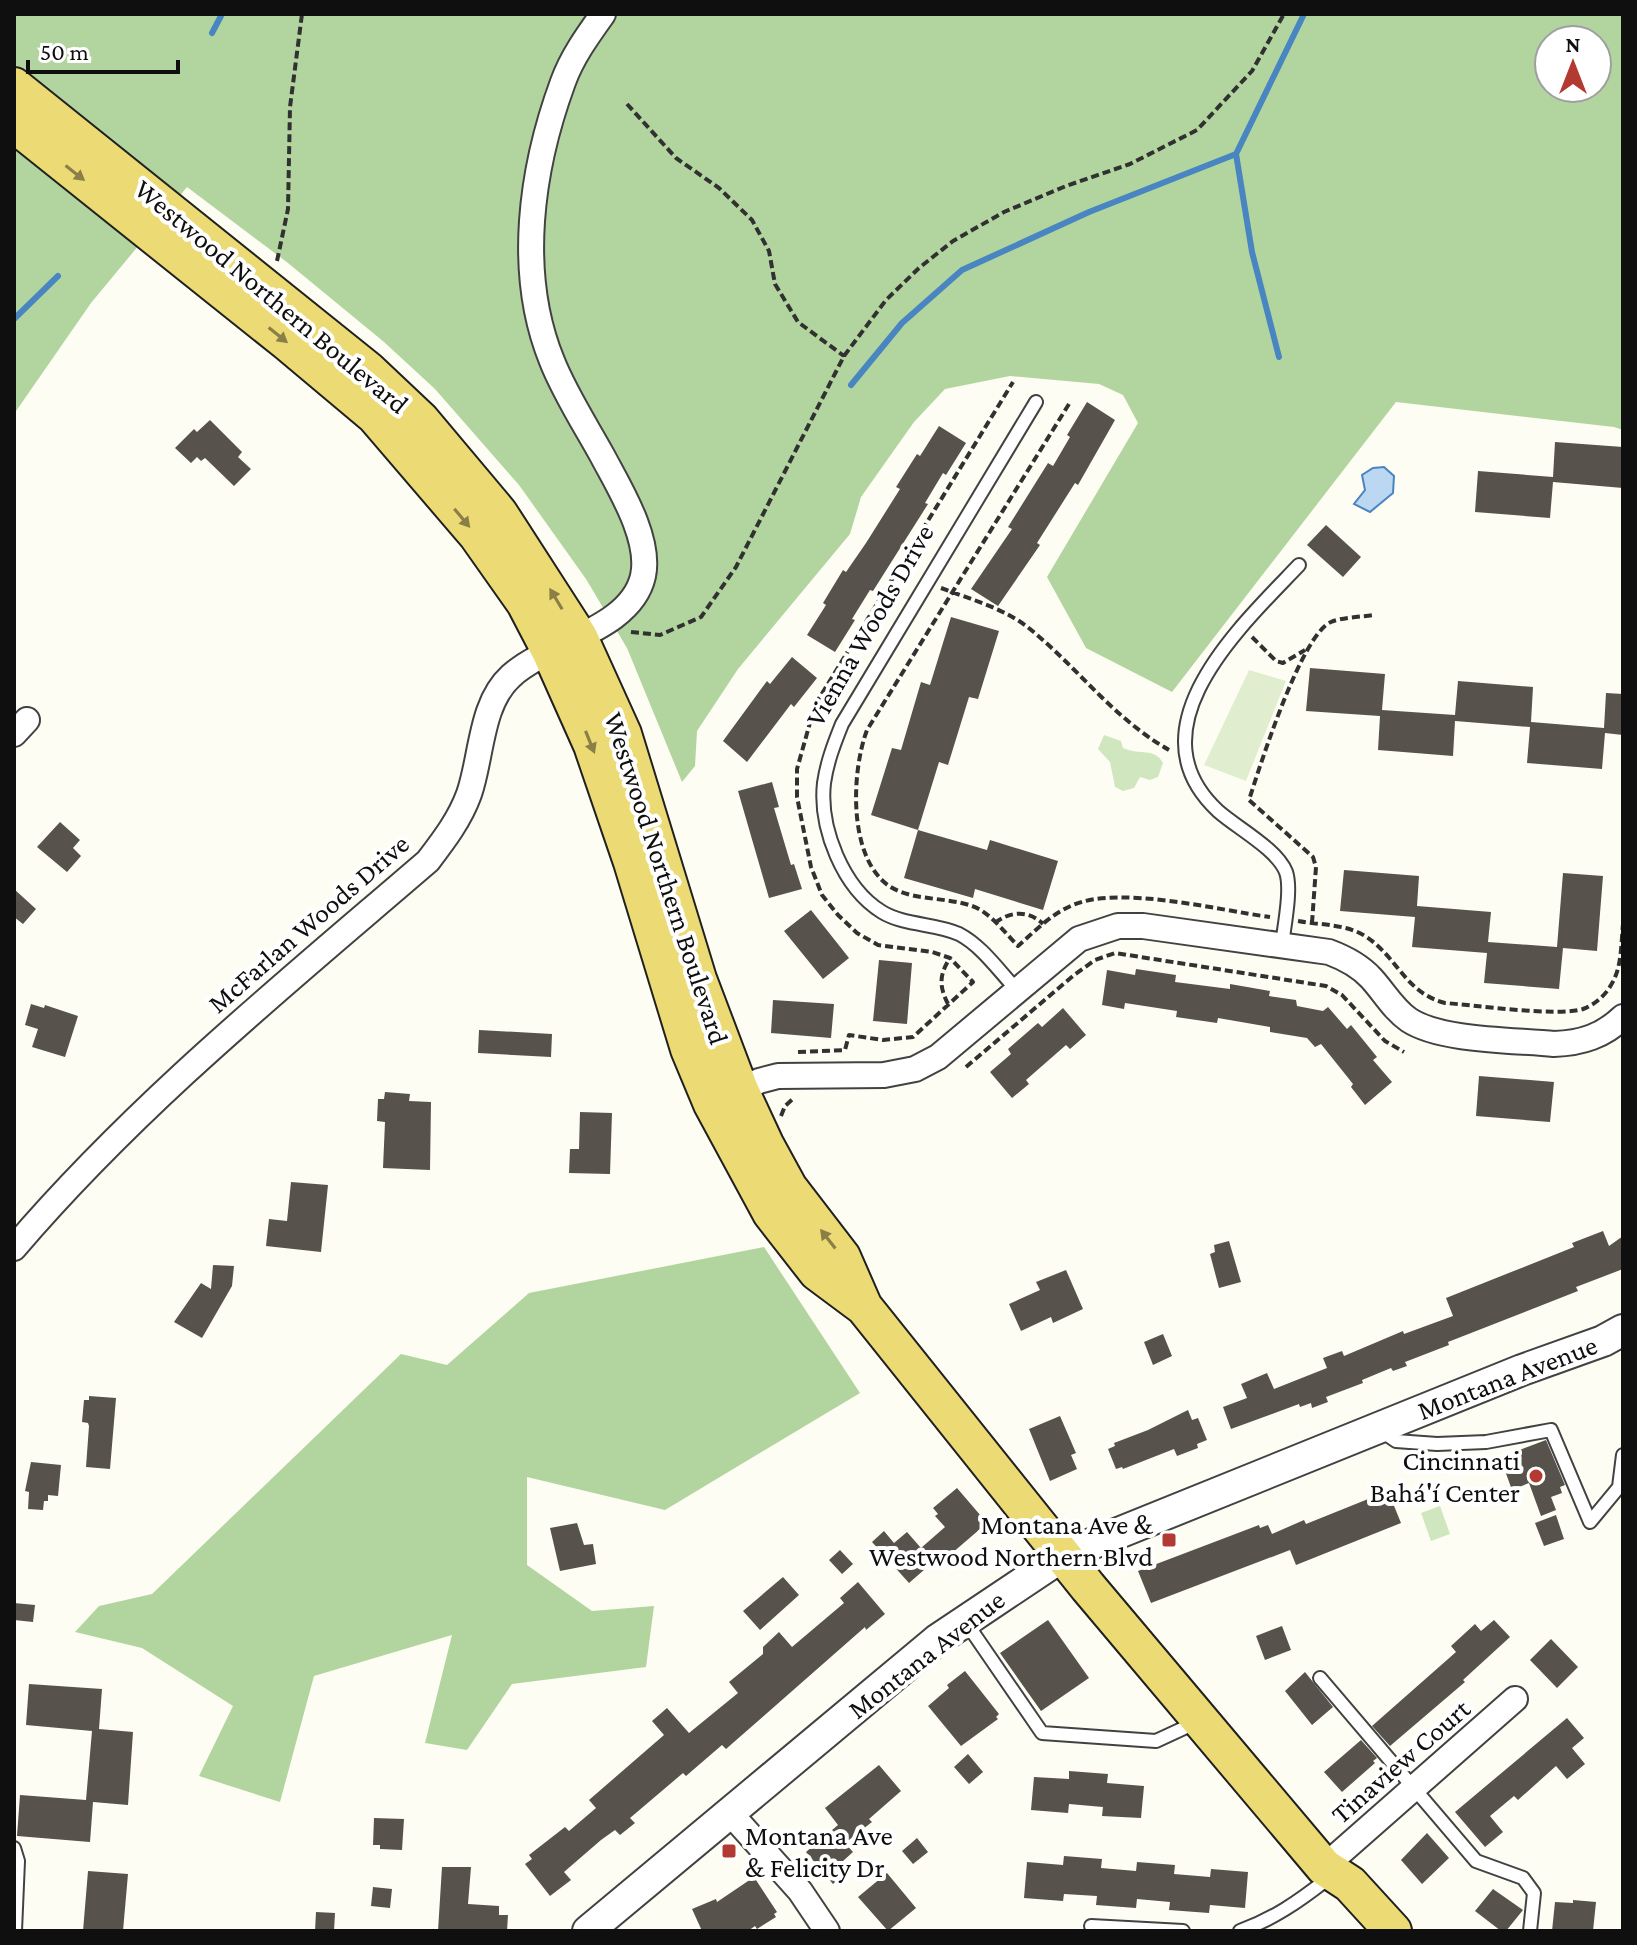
<svg xmlns="http://www.w3.org/2000/svg" width="1637" height="1945" viewBox="0 0 1637 1945" font-family="'Crimson Pro',serif">
<rect width="100%" height="100%" fill="#fefdf3"/>
<path fill="#cfe6bf" d="M1104,735L1121,741L1123,748C1141,756 1154,747 1163,763L1158,777L1150,780L1140,777L1134,788L1123,791L1115,787L1110,762L1098,749Z
M1440,1506L1450,1534L1431,1541L1421,1513Z"/>
<path fill="#b2d59f" fill-rule="evenodd" d="M14,14H1623V430L1614,427L1396,402L1172,692L1086,648L1047,577L1138,423L1123,395L1099,384L1010,376L945,389L914,422L861,497L850,534L738,669L697,731L695,766L682,782L627,648L586,579L519,485L435,389L384,342L288,263L187,187L91,303L14,414ZM1549,40H1597V88H1549Z
M764,1247L860,1393L665,1510L527,1477V1565L592,1611L654,1606L646,1667L512,1684L467,1750L425,1743L452,1635L314,1676L280,1802L199,1776L233,1706L142,1648L75,1632L99,1606L152,1594L401,1354L447,1365L529,1293Z"/>
<path fill="#e0eecf" d="M1249,670L1286,681L1246,781L1204,765Z"/>
<path fill="#bcd7f1" stroke="#4985c1" stroke-width="2" d="M1384,467L1394,476L1393,493L1370,512L1354,504L1365,490L1362,475L1373,468Z"/>
<g fill="none" stroke-linecap="round" stroke-linejoin="round">
<path stroke="#4985c1" stroke-width="6" d="M212,33L222,14
M1236,154L1252,252L1279,357
M1236,154L1304,14
M14,319L58,276
M851,385L902,323L962,270L1089,212L1236,154"/>
</g>
<path fill="#57524c" d="M1087,402L1115,420L1078,485L1075,483L1037,543L1040,545L998,606L971,589L1012,529L1008,527L1048,463L1053,466L1070,437L1067,435Z
M210,420L242,452L238,457L251,469L234,486L205,458L201,461L197,457L191,463L175,448L194,429L197,432Z
M939,426L966,443L946,475L943,473L925,503L928,504L873,591L870,590L852,619L855,620L835,652L807,635L826,605L823,603L843,570L846,572L866,543L900,489L896,487L917,454L920,456Z
M1555,442L1623,447V488L1553,482L1550,518L1475,512L1478,471L1553,477Z
M1326,525L1361,557L1343,577L1307,545Z
M951,617L999,631L978,699L969,697L948,765L939,762L918,830L871,815L892,748L901,750L921,682L930,685Z
M792,657L817,678L794,707L791,704L747,762L723,741L767,681L770,684Z
M1310,668L1385,674L1382,710L1455,715L1458,681L1533,687L1531,722L1604,728L1606,693L1623,694V735L1605,733L1602,769L1527,763L1530,727L1455,721L1453,756L1378,750L1380,716L1306,711Z
M772,782L779,807L774,808L791,865L794,864L802,889L769,898L738,791Z
M60,822L80,840L73,848L81,856L67,872L37,847Z
M918,830L987,850L990,840L1058,861L1043,910L975,889L973,898L904,878Z
M1344,870L1419,876L1417,906L1491,912L1488,942L1557,947L1563,873L1603,876L1597,951L1563,948L1559,989L1484,983L1487,953L1412,947L1415,917L1340,911Z
M14,889L36,909L23,924L14,917Z
M811,910L849,958L823,979L784,931Z
M879,960L912,963L907,1024L873,1021Z
M1136,969L1176,975L1175,982L1230,989V984L1270,991L1269,996L1296,1000L1297,1006L1323,1011L1328,1007L1347,1029L1351,1025L1377,1057L1373,1060L1392,1082L1365,1105L1351,1087L1353,1084L1321,1044L1315,1047L1307,1038L1270,1032V1027L1218,1018L1217,1023L1176,1017L1177,1011L1125,1003L1124,1009L1102,1005L1107,970L1135,975Z
M773,1000L834,1004L831,1038L771,1033Z
M31,1004L44,1008L45,1005L78,1016L65,1057L32,1047L38,1029L25,1025Z
M1063,1008L1086,1035L1070,1049L1066,1045L1026,1080L1029,1084L1012,1098L990,1072L1011,1054L1008,1049L1038,1023L1042,1027Z
M479,1030L552,1034L551,1057L478,1053Z
M1479,1076L1554,1082L1550,1122L1476,1116Z
M385,1092L410,1094L409,1101L431,1102L430,1170L383,1168L385,1122L377,1121L378,1099H384Z
M580,1112L612,1113L610,1174L569,1173L570,1149H579Z
M291,1182L328,1185L321,1252L266,1246L269,1219L287,1221Z
M1603,1231L1609,1246L1623,1236V1269L1576,1287L1578,1291L1448,1342L1449,1345L1405,1362L1407,1366L1393,1371L1391,1368L1362,1380L1363,1383L1326,1397L1328,1402L1312,1408L1311,1403L1300,1407L1299,1404L1231,1429L1223,1407L1247,1398L1241,1384L1267,1373L1274,1389L1327,1368L1323,1358L1342,1351L1344,1356L1403,1331L1404,1334L1453,1316L1446,1298L1574,1247L1572,1243Z
M1229,1241L1241,1282L1219,1288L1210,1254L1215,1252L1214,1245Z
M213,1265L234,1266L232,1286L202,1338L174,1322L201,1283L211,1289Z
M1066,1270L1083,1309L1053,1323L1051,1317L1021,1331L1009,1304L1040,1290L1036,1282Z
M1163,1334L1172,1356L1153,1365L1144,1342Z
M89,1396L116,1398L110,1469L86,1467L89,1426L88,1423L82,1422L84,1400H89Z
M1188,1410L1192,1420L1198,1418L1207,1440L1197,1444L1198,1448L1177,1456L1174,1449L1123,1469L1122,1467L1116,1469L1108,1449L1115,1446L1114,1443L1148,1430Z
M1060,1416L1076,1453L1071,1455L1077,1469L1050,1481L1029,1429Z
M1546,1440L1565,1485L1560,1487L1562,1493L1551,1497L1556,1510L1541,1516L1529,1483L1512,1490L1504,1468L1521,1462L1517,1451Z
M31,1462L61,1465L58,1496L48,1495V1501H44L43,1510L28,1509L29,1492L25,1491Z
M957,1488L987,1523L951,1554L947,1550L909,1583L872,1542L884,1531L894,1543L907,1532L921,1548L945,1527L935,1516L938,1514L933,1508Z
M1388,1491L1401,1523L1296,1565L1290,1550L1151,1603L1138,1571L1259,1525L1260,1528L1268,1525L1272,1534L1304,1520L1306,1524Z
M1556,1515L1564,1539L1544,1546L1535,1523Z
M577,1523L584,1545L593,1544L596,1564L560,1571L550,1528Z
M840,1550L853,1564L842,1574L829,1560Z
M783,1577L799,1595L760,1630L743,1611Z
M858,1582L885,1614L866,1630L865,1627L726,1749L722,1745L686,1776L683,1773L630,1818L635,1823L620,1835L615,1830L601,1840L564,1872L571,1880L550,1896L525,1864L532,1859L529,1855L565,1827L569,1831L596,1808L589,1800L664,1735L652,1721L667,1708L689,1733L738,1693L729,1682L763,1654V1647L779,1632L792,1647L844,1603L840,1598Z
M14,1603L35,1605L33,1622L14,1620Z
M1048,1620L1089,1678L1041,1711L1000,1653Z
M1494,1620L1510,1637L1463,1680L1465,1682L1390,1746L1372,1726L1456,1652L1451,1646L1475,1624L1481,1631Z
M1282,1626L1291,1650L1265,1660L1256,1636Z
M1551,1639L1578,1667L1557,1688L1530,1660Z
M965,1671L999,1714L996,1717L998,1719L961,1746L928,1706L949,1688L947,1685Z
M1305,1672L1333,1707L1312,1725L1285,1691Z
M29,1684L102,1689L99,1729L133,1732L128,1805L93,1802L90,1842L17,1836L20,1795L86,1800L92,1731L26,1725Z
M1567,1718L1584,1738L1572,1748L1585,1764L1567,1779L1556,1766L1518,1800L1514,1796L1490,1816L1503,1832L1485,1847L1455,1812Z
M1361,1740L1377,1758L1373,1761L1375,1763L1342,1792L1324,1772Z
M968,1754L983,1772L969,1784L954,1767Z
M879,1765L901,1791L869,1819L872,1822L845,1843L853,1852L843,1861L851,1869L833,1884L806,1852L838,1825L825,1808Z
M1069,1771L1108,1774L1107,1783L1144,1786L1141,1818L1102,1816L1103,1807L1069,1804L1068,1813L1031,1810L1034,1777L1069,1779Z
M374,1818L404,1819L402,1850L380,1849V1845H373Z
M1427,1833L1449,1858L1422,1884L1401,1860Z
M917,1838L928,1852L913,1864L902,1851Z
M1064,1856L1102,1859L1101,1868L1136,1871L1137,1862L1175,1865L1174,1874L1210,1877L1211,1869L1248,1872L1245,1908L1210,1905L1209,1913L1169,1910L1170,1902L1137,1899L1136,1908L1096,1905L1097,1896L1064,1894L1063,1901L1024,1898L1027,1862L1063,1865Z
M442,1867H471L468,1904L499,1906V1915H508L507,1931H438Z
M88,1871L128,1874L123,1931H83Z
M887,1873L916,1908L888,1931L858,1897Z
M754,1877L777,1912L774,1914L776,1917L757,1929L755,1926L748,1931H702L692,1909L716,1899L717,1902Z
M373,1887L392,1889L390,1908L371,1906Z
M1493,1889L1523,1910L1506,1931H1501L1475,1911Z
M1573,1900L1596,1902L1593,1931H1552L1555,1902L1573,1903Z
M316,1912L335,1913L334,1931H315Z"/>
<g fill="none" stroke-linecap="round" stroke-linejoin="round">
<g stroke="#424242" stroke-width="16">
<path id="service" d="M1282,945C1284,927 1292,889 1286,872C1277,849 1237,828 1218,811C1129,728 1242,625 1299,565
M1016,989C999,971 982,946 959,934C935,923 905,926 882,912C843,888 819,828 824,783C827,762 834,744 842,724L1036,402
M1380,1430L1396,1441L1437,1444L1486,1442L1551,1430L1590,1522L1619,1487L1623,1455
M965,1621L1042,1733L1156,1741L1197,1722
M1320,1678L1476,1861L1523,1878L1534,1893L1530,1931
M14,1848L18,1861L15,1931
M1091,1926L1183,1931
M1240,1931C1273,1919 1298,1902 1326,1880"/>
</g>
<g stroke="#424242" stroke-width="28">
<path id="minor" d="M14,734L27,720
M729,1095L759,1081L778,1076L884,1075L915,1069L938,1057L1079,939L1118,926H1143L1329,952C1345,958 1360,966 1371,978C1384,992 1393,1009 1409,1020C1441,1041 1514,1040 1554,1044C1582,1043 1603,1036 1623,1017
M14,1248C137,1104 285,984 428,861C444,840 460,819 469,794C482,757 480,704 511,676C548,642 631,630 643,576C651,539 620,489 603,457C586,426 565,394 552,361C516,273 531,169 563,82C572,57 588,35 603,14
M730,1813L800,1891L827,1931
M1324,1867L1515,1699"/>
</g>
<g stroke="#424242" stroke-width="34">
<path id="tertiary" d="M588,1931L937,1640L1064,1555L1522,1370L1603,1341L1623,1330"/>
</g>
<g stroke="#202020" stroke-width="40">
<path id="primary" d="M14,86L368,370L421,420L499,513L579,637L623,734L698,979L740,1090L765,1144L789,1188L842,1257L863,1305
M14,124L288,343L375,416L477,535L525,603L550,651L592,745L632,862L689,1049L712,1104L771,1213L817,1272L864,1307L1088,1587L1324,1867L1350,1884L1393,1931"/>
</g>
<path stroke="#313131" stroke-width="4" stroke-dasharray="8 4" stroke-linecap="butt" d="M627,104L676,158L719,188L752,220L769,251L775,284L798,322L844,356
M277,261L288,209L290,107L302,14
M1069,404L867,730C852,770 848,850 884,882C906,902 945,896 972,906C990,912 1005,933 1018,946C1035,931 1051,914 1073,905C1120,885 1217,910 1270,917
M941,588C970,599 1006,609 1030,629C1079,669 1113,718 1169,750
M631,632L660,635L701,617L736,567L844,356L886,300L919,268L953,241L1004,212L1066,186L1130,164L1197,130L1252,71L1284,14
M1252,637L1276,661L1283,663L1305,650
M1298,921C1320,925 1346,924 1365,936C1397,956 1405,993 1445,1003C1474,1005 1558,1017 1583,1009C1594,1005 1605,996 1611,985C1622,968 1621,944 1623,924
M995,923C1010,911 1029,910 1043,924
M1312,923L1316,867L1313,857L1249,800C1260,766 1301,635 1331,622C1343,617 1361,617 1374,615
M948,1004C939,986 939,975 950,958
M798,1052L845,1050L849,1035L883,1040L913,1037L973,982L950,958L932,952L878,945L857,933L838,915L822,895L811,867L797,797V769L815,705L1013,382
M966,1067L1074,975L1095,960L1115,953L1326,986L1342,995L1385,1041L1404,1052
M781,1116L785,1106L794,1098"/>
<use href="#service" stroke="#fff" stroke-width="12"/>
<use href="#minor" stroke="#fff" stroke-width="24"/>
<use href="#tertiary" stroke="#fff" stroke-width="30"/>
<use href="#primary" stroke="#ecdb75" stroke-width="36"/>
</g>
<defs><path id="oneway-solid" d="M-6-.8H1V-3.2L6.5 0L1 3.2V.8H-6Z" transform="scale(2)"/></defs>
<g fill="#897f47">
<use href="#oneway-solid" transform="translate(75 173) rotate(38)"/>
<use href="#oneway-solid" transform="translate(278 335) rotate(39)"/>
<use href="#oneway-solid" transform="translate(462 518) rotate(50)"/>
<use href="#oneway-solid" transform="translate(556 599) rotate(-121)"/>
<use href="#oneway-solid" transform="translate(590 742) rotate(68)"/>
<use href="#oneway-solid" transform="translate(828 1239) rotate(-128)"/>
</g>
<g fill="#b33a33" stroke="#fff" stroke-width="3">
<circle cx="1536" cy="1476" r="8"/>
<rect x="1161" y="1532" width="16" height="16" rx="4"/>
<rect x="721" y="1843" width="16" height="16" rx="4"/>
</g>
<g text-anchor="middle" stroke-width="8" stroke-linejoin="round" paint-order="stroke">
<g font-size="28" fill="#0f0f0f" stroke="#fff">
<text transform="translate(272 296) rotate(40)" y="10">Westwood Northern Boulevard</text>
<text transform="translate(869 625) rotate(-60)" y="10">Vienna Woods Drive</text>
<text transform="translate(667 878) rotate(72)" y="10">Westwood Northern Boulevard</text>
<text transform="translate(308 923) rotate(-41)" y="10">McFarlan Woods Drive</text>
<text transform="translate(1507 1377) rotate(-21)" y="10">Montana Avenue</text>
<text transform="translate(926 1654) rotate(-38)" y="10">Montana Avenue</text>
<text transform="translate(1400 1761) rotate(-41)" y="10">Tinaview Court</text>
</g>
<g font-size="28" fill="#0f0f0f" stroke="#fff" text-anchor="end">
<text x="1520" y="1470">Cincinnati<tspan x="1520" dy="32">Bahá'í Center</tspan></text>
<text x="1153" y="1534">Montana Ave &amp;<tspan x="1153" dy="32">Westwood Northern Blvd</tspan></text>
<text x="745" y="1845" text-anchor="start">Montana Ave<tspan x="745" dy="32">&amp; Felicity Dr</tspan></text>
</g>
</g>
<rect width="1637" height="1945" fill="none" stroke="#0f0f0f" stroke-width="32"/>
<g transform="translate(1573 64)"><circle r="38" fill="#ffffff" stroke="#9f9f9f" stroke-width="2"/>
<path d="M0-6L14 30L0 20L-14 30Z" fill="#b33a33"/>
<text y="-12" font-size="22" font-weight="bold" text-anchor="middle" fill="#0f0f0f">N</text>
</g>
<path d="M28 60v12h150v-12" fill="none" stroke="#0f0f0f" stroke-width="4"/>
<text x="40" y="60" font-size="24" fill="#0f0f0f" stroke="#ffffff" stroke-width="6" paint-order="stroke">50 m</text>
</svg>
